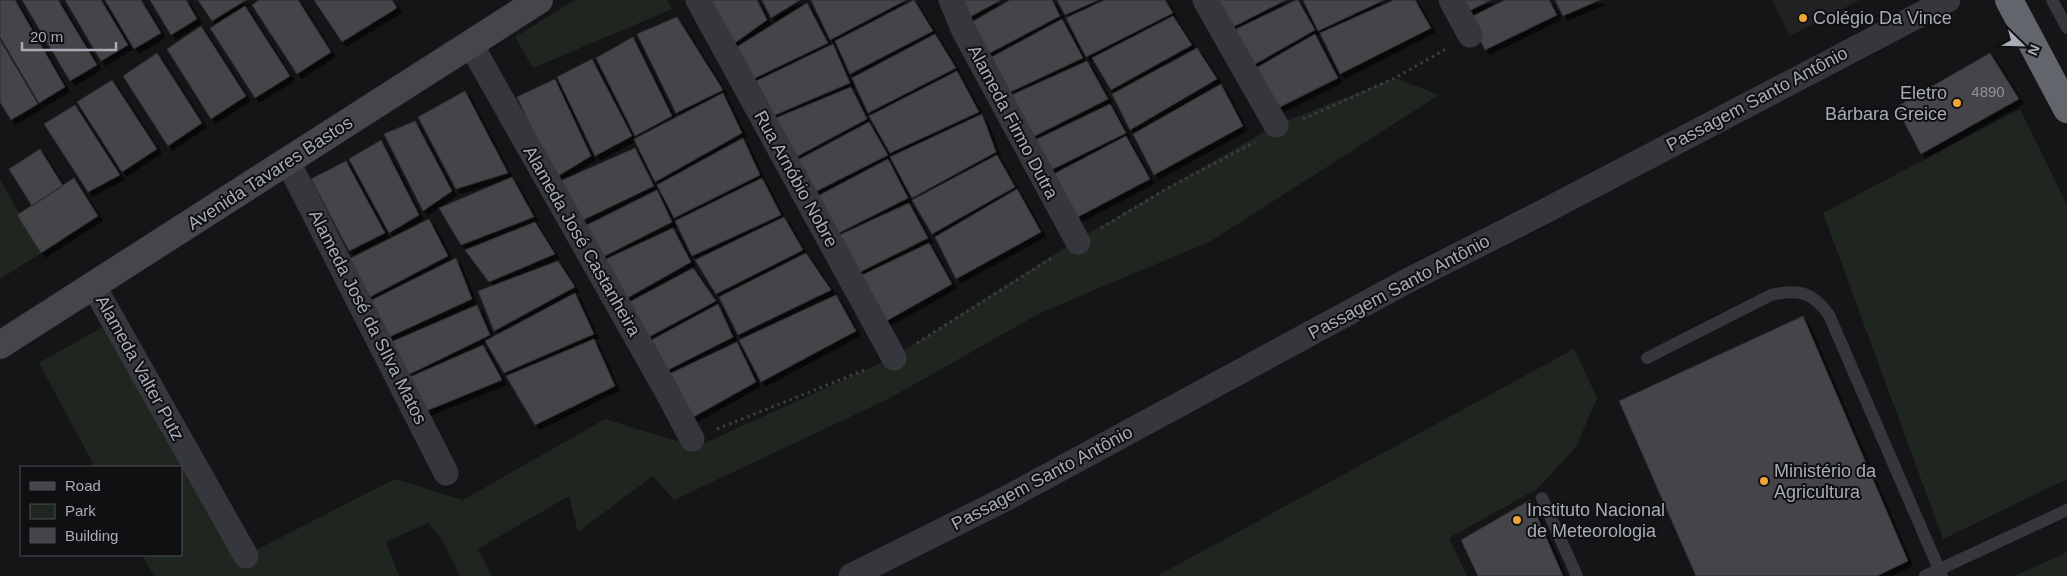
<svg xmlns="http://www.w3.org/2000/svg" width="2067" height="576" viewBox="0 0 2067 576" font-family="Arial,sans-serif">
<defs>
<filter id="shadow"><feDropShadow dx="4.5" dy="4.5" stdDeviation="0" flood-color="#0009"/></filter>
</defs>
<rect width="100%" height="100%" fill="#151517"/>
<path fill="#212124" d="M1772,0H1860L1790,36Z"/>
<path fill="#1f2620" d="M575,0H667L672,9L533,68L515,37Z
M1395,78L1439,95L1211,241L1042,312L890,398L674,500L653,476L578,532L569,496L478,549L492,576H460L441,538L428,523L386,542L399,576H154L142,555H181V467H95L39,363L113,321L246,555L395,479L463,500L605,419L696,447L894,357L1077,240L1276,125Z
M2020,109L2067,205V479L1943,539L1823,213Z
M0,179L41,253L0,279Z
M1574,349L1597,398L1576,447L1537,489L1449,538L1467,576H1157Z
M2067,552V576H2015Z"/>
<path fill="#44454a" stroke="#2f2f33" filter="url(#shadow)" d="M0,0H15L65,87L39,103L0,37Z
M22,0H58L97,65L70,81Z
M65,0H101L128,45L101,61Z
M105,0H141L161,33L134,49Z
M150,0H186L197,19L171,35Z
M198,0H246L212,21Z
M259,0H298L331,52L297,74L252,5Z
M314,0H392L397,8L342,42Z
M708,0H757L767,20L732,45Z
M762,0H800L771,18Z
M811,0H906L830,40Z
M914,0L933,31L850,74L835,41Z
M960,0H1001L968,18Z
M1010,0H1052L1060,16L988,54L970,23Z
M1057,0H1098L1065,15Z
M1105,0H1165L1173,13L1086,57L1066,18Z
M1213,0H1286L1229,29Z
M1296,0H1298L1315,30L1250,67L1230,32Z
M1303,0H1384L1318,31Z
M1394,0H1415L1431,28L1340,74L1320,33Z
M1459,0H1491L1467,12Z
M1505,0H1549L1557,15L1485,50L1469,18Z
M1555,0H1600L1563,16Z
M807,3L828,43L751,80L735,48Z
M245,6L290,76L255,98L210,28Z
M1173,16L1192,45L1111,90L1092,58Z
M677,17L723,90L676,113L637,34Z
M1062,19L1083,58L1006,94L988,59Z
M201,26L246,96L211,119L167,49Z
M935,34L956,68L868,113L852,78Z
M1315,34L1338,78L1274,110L1251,71Z
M633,37L672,116L635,136L596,58Z
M0,40L38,104L11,120L0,102Z
M833,44L850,83L768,118L752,83Z
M1197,48L1217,79L1130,130L1112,94Z
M157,53L202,123L168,146L123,76Z
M1990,53L2019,99L1921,154L1896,107Z
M592,59L632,136L595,156L557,77Z
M1087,61L1108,99L1031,138L1007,97Z
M957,71L979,112L890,153L869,116Z
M555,79L591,156L555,178L517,97Z
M112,80L157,149L122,172L77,102Z
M1221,84L1243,126L1154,175L1133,134Z
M851,87L867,119L794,158L771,120Z
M465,91L508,173L456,189L418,117Z
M723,93L742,133L655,182L634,139Z
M1110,104L1126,133L1047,172L1033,141Z
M75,105L120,175L88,192L44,124Z
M982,114L996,152L912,198L890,157Z
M415,121L452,191L423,211L384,134Z
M869,122L888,155L811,194L794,162Z
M1126,136L1150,179L1072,220L1050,176Z
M743,138L760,175L674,218L657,185Z
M381,140L419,215L389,233L349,159Z
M635,148L654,186L583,220L558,182Z
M40,149L63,186L32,206L9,169Z
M997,155L1015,187L932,234L912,200Z
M888,159L908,198L833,236L814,198Z
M346,161L385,233L349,251L311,179Z
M512,177L534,217L461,245L439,208Z
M74,178L98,216L41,253L17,215Z
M762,178L781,215L692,256L675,221Z
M1017,189L1041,232L956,279L935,237Z
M657,190L672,222L601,258L585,226Z
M909,203L928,238L854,275L835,237Z
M784,217L803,250L716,294L695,260Z
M429,219L448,256L366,299L349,259Z
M535,222L555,254L489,282L465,250Z
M673,228L691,262L622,301L602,261Z
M929,243L952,284L881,324L856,278Z
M806,253L831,290L738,335L719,297Z
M456,258L472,299L387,338L368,302Z
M558,261L575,287L494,331L478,291Z
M693,268L716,301L645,339L624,305Z
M575,293L594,334L504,373L485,341Z
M836,295L856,331L761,382L739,340Z
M718,304L733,337L664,372L646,343Z
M477,305L490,335L408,375L391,342Z
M1803,316L1908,561L1877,576H1696L1619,401Z
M594,339L615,386L535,425L506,376Z
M737,342L756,382L688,420L667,375Z
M483,345L502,380L426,411L410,377Z
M1530,500L1563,576H1478L1461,540Z"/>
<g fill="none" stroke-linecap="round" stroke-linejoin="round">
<path stroke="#3c3e43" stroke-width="3" stroke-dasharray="2.5 4" stroke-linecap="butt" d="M1303,119L1395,78L1446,49
M1101,228L1168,188L1255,142
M917,343L1053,257
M717,429L867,369"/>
<path stroke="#36373c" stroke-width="12" d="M2052,0L2067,28
M1647,358L1771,295C1798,289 1812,291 1829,315L1942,576
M1542,498L1577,576
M1925,576L2067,510"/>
<path stroke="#36373c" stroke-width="25" d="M698,0L894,358
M951,0L964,31L1078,242
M1205,0L1276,125
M1451,0L1470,35
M470,43L665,388L692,439
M288,162L446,473
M93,285L246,556
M851,576L1005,499L1407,281L1545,211L1948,0"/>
<path stroke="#44464c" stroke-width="28" d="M0,345L539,0"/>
<path stroke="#62656c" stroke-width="28" d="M2009,0L2067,109"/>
</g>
<g fill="#eea736" stroke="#101012" stroke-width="2">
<circle cx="1803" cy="18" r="5"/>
<circle cx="1957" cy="103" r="5"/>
<circle cx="1764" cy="481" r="5"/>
<circle cx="1517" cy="520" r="5"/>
</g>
<g text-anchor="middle" stroke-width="4" stroke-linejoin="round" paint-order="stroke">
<g font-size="15" fill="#8e929c">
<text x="1988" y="97">4890</text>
</g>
<g font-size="18" fill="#a7acb7" stroke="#101012" text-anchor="start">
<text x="1813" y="24">Colégio Da Vince</text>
<text x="1947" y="99" text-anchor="end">Eletro<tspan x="1947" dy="21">Bárbara Greice</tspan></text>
<text x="1774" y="477">Ministério da<tspan x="1774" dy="21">Agricultura</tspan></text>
<text x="1527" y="516">Instituto Nacional<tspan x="1527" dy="21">de Meteorologia</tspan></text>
</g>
<g font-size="18" fill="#a7acb7" stroke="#101012">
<text transform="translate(1757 99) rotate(-28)" y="6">Passagem Santo Antônio</text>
<text transform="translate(1013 122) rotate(62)" y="6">Alameda Firmo Dutra</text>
<text transform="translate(270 173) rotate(-33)" y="6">Avenida Tavares Bastos</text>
<text transform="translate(796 179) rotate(61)" y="6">Rua Arnóbio Nobre</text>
<text transform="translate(582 241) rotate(60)" y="6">Alameda José Castanheira</text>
<text transform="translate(1399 287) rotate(-28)" y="6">Passagem Santo Antônio</text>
<text transform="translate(368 317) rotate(63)" y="6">Alameda José da SIlva Matos</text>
<text transform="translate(140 368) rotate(61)" y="6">Alameda Valter Putz</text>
<text transform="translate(1042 478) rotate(-28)" y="6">Passagem Santo Antônio</text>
</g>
</g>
<rect x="20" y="466" width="162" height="90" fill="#101012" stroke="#4c4e54"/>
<rect x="30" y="482" width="25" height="8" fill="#44464c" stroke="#4c4e54"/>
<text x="65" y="491" font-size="15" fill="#a7acb7">Road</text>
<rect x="30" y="504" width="25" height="15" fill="#1f2620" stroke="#4c4e54"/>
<text x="65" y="516" font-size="15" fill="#a7acb7">Park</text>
<rect x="30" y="528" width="25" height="15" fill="#44454a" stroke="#4c4e54"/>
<text x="65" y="541" font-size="15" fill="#a7acb7">Building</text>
<g transform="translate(2022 45) rotate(113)" stroke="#101012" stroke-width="4" paint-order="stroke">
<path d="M0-4L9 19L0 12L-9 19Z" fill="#a7acb7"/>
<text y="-8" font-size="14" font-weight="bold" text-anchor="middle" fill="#a7acb7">N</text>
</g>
<path d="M22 42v8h94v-8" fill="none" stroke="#a7acb7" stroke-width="2.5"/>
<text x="30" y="42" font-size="15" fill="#a7acb7" stroke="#101012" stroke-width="4" paint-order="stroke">20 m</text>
</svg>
